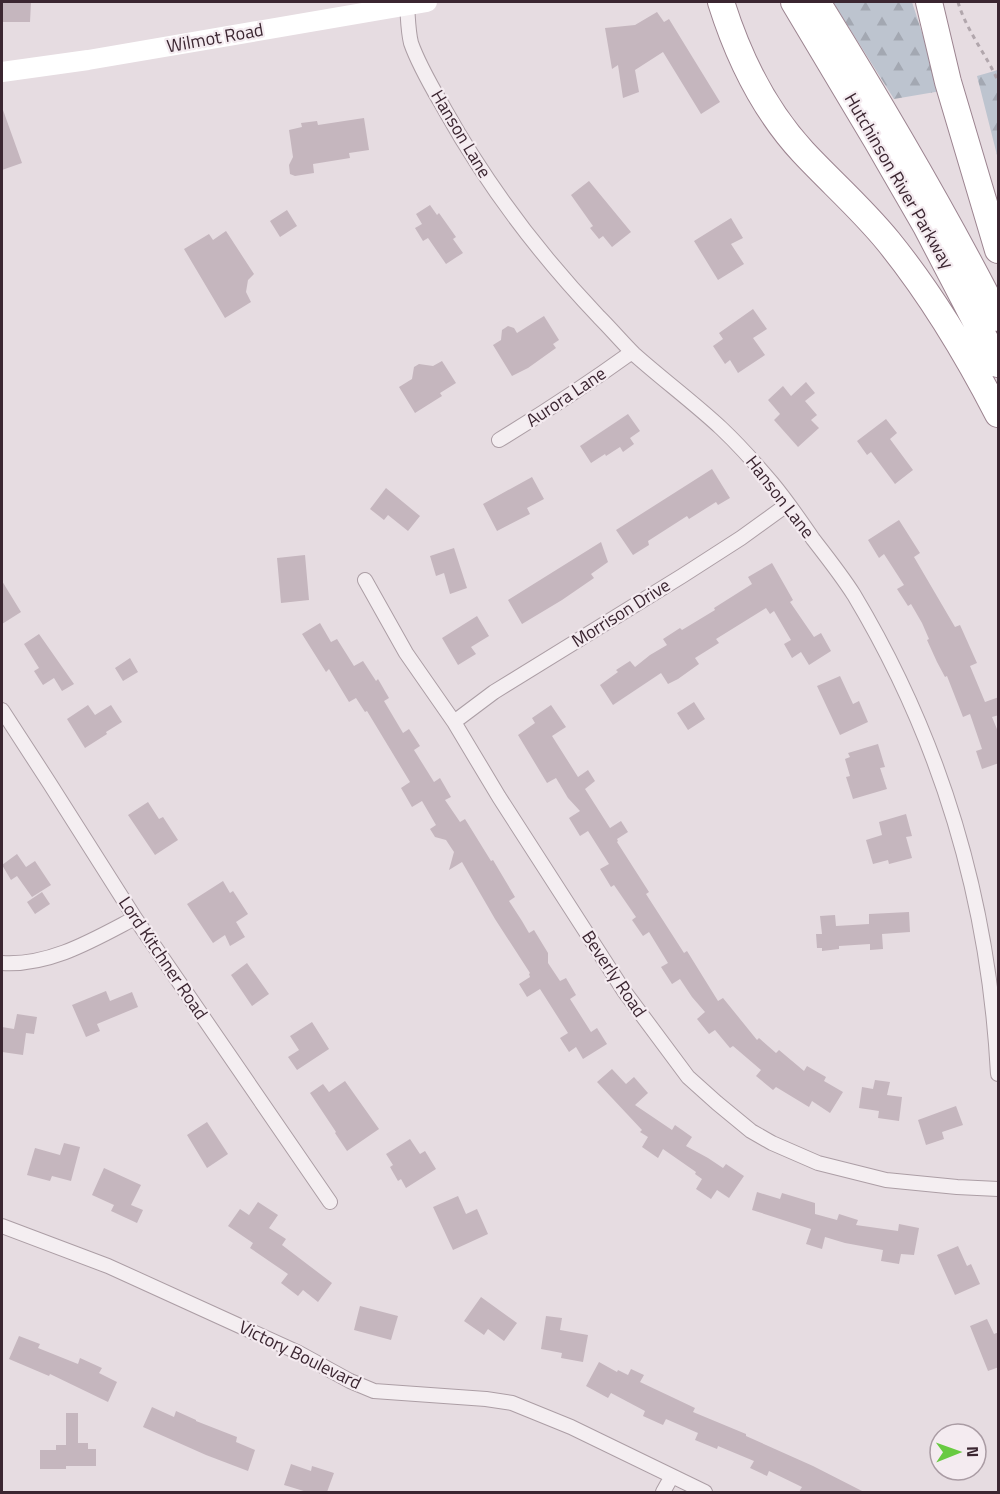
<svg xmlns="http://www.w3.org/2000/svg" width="1000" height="1494" viewBox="0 0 1000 1494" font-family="'Titillium Web',sans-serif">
<defs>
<pattern id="forest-firs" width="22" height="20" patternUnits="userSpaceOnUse" patternTransform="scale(1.5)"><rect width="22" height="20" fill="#bdc4cf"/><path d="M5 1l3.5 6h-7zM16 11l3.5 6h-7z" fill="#a3a8b2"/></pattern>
</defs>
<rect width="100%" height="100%" fill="#e6dce1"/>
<path fill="url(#forest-firs)" d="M833,2H912L941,91L894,99Z
M998,70V159L977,76Z"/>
<path fill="#c5b6be" d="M2,2H31L30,22H2Z
M657,12L664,22L669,19L720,102L701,114L663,52L635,70L639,92L623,98L618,65L612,69L605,28L635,25Z
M2,110H3L22,163L2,170Z
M364,118L369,150L349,153L350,158L313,164L314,173L295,176L290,174L289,165L293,157L289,130L302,127L301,123L317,121L318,125Z
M589,181L631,232L612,247L603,236L599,239L590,228L593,226L571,195Z
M430,205L437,215L439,213L456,237L453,239L463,253L446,264L428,238L423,241L415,228L422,224L416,214Z
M287,210L297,226L280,237L270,221Z
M731,218L743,238L731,244L744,264L718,280L694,241Z
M226,231L254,274L248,280L246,292L251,302L225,318L184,249L209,234L213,240Z
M753,309L767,329L753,338L765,355L738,373L730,360L725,364L713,346L723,339L719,333Z
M544,316L559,340L553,344L556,348L528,368L512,376L493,345L501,340L502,330L508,326L514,328L517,333Z
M442,361L456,383L440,393L442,396L415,413L399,387L412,379L414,367L419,364L433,366Z
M806,382L815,393L805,401L817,415L811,420L819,428L798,447L774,420L780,414L768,400L783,386L791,396Z
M628,414L640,431L630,438L634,444L623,452L620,447L606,456L605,454L591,463L580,446Z
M886,419L897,433L890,439L913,470L895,484L871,452L867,455L857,441Z
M712,469L730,498L718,505L716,502L689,519L687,516L648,541L649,545L633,555L616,530Z
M532,477L544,499L527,508L530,514L497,531L483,504Z
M386,488L420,516L408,531L388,515L384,520L370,509Z
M899,520L920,553L914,557L955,627L960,625L977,663L970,666L985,702L999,697V715L992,717L999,734V763L982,769L976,751L982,749L970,714L963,717L947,676L945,677L937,662L927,640L929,639L922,623L911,604L908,606L897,589L904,585L884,554L879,558L868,540Z
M601,542L608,562L591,574L594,578L562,600L522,624L508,600Z
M454,548L467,588L450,594L444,573L436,576L430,556Z
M305,555L309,600L281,603L277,558Z
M772,563L793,600L790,602L814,637L821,633L831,651L809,665L801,652L792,658L784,644L791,640L774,611L770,614L766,608L716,639L719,643L695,658L699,664L678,679L668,684L661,673L613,705L600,685L618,672L616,670L630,661L635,667L650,655L667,645L663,639L680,628L682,630L715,610L714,608L752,584L748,577Z
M2,581L21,612L2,624Z
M477,616L489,636L471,647L476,654L458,665L442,638Z
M320,623L331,642L337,639L354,666L363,661L376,681L378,679L389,698L384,701L403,733L409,729L420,746L414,750L434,782L440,778L451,797L445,800L460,822L465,819L491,861L493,860L515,897L509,901L522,921L529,933L534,930L548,953V963L560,981L566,978L576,995L570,999L591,1032L597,1028L607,1044L583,1059L576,1047L569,1052L560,1038L568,1033L540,989L527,997L519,984L530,977L529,974L530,973L495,919L462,862L449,870L454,852L446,840L435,837L430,829L436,825L422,801L412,807L401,788L410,782L367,711L365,712L356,698L349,702L329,669L326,672L302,634Z
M39,634L74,684L62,691L54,678L43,685L34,671L39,668L24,644Z
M130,658L138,672L123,681L115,668Z
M840,676L853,704L859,701L868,722L840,735L817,686Z
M694,702L705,719L688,730L677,713Z
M88,705L95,715L111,705L122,722L106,732L107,734L85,748L67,719Z
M551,705L566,727L552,736L578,777L588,770L595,781L585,789L610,828L621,821L628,832L617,839L618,841L617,842L649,892L646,894L684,953L687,951L718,1001L723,998L757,1040L759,1038L776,1053L779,1050L804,1071L807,1066L826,1077L824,1081L843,1092L830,1113L812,1101L809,1107L776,1087L773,1090L756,1076L761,1070L733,1046L730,1048L715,1030L709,1034L697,1019L705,1012L692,997L680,979L672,984L661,967L668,963L657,945L649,932L643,936L632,920L636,917L614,885L611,887L600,869L609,864L588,831L580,836L569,818L580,811L568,798L556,778L547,783L518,735L535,723L532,718Z
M878,744L885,767L880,768L887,789L853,799L846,777L850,776L845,759L850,757L848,753Z
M148,802L159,819L163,817L178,840L155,855L128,815Z
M906,814L912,836L906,837L912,858L889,864L888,860L873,864L866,840L882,835L879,822Z
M17,854L26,867L35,861L51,885L32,897L17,876L11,880L2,865Z
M223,881L230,893L233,891L248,914L236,922L245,937L230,946L225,935L213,943L187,904Z
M42,892L50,904L35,914L27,902Z
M909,912L910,932L882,934L883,949L870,950V944L839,946V949L822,951V948H817L816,934H822L820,916L835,915L836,926L869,924V914Z
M247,963L269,994L252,1006L231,975Z
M106,991L110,1001L132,992L138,1007L97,1024L100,1031L86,1037L72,1005Z
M17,1014L37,1017L34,1034L26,1033L23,1055L2,1052V1027L14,1029Z
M312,1022L329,1049L297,1070L288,1057L299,1050L290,1036Z
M612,1069L626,1084L634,1077L648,1093L635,1105L672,1130L675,1125L692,1137L686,1146L708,1158L723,1168L726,1164L744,1176L729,1198L717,1190L711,1199L696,1189L702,1179L695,1174L696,1172L663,1149L658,1158L642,1147L648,1137L640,1132L642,1130L597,1082Z
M875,1080L890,1082L887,1095L902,1097L899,1121L878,1118L879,1111L859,1108L862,1087L873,1089Z
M345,1081L379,1129L347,1151L335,1133L336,1132L310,1093L323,1084L329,1092Z
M956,1106L963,1125L942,1132L944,1139L926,1145L918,1120Z
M207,1122L228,1154L207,1168L187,1135Z
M410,1139L420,1154L425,1151L436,1169L406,1188L401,1179L398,1181L390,1167L393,1165L386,1154Z
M64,1143L80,1147L71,1181L52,1176L50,1181L27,1175L35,1148L60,1155Z
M104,1168L141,1185L131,1205L143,1210L137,1223L111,1211L114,1205L92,1195Z
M757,1192L780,1199L782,1193L815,1203V1214L837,1220L839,1214L858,1220L856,1225L898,1231L899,1224L919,1228L914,1255L901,1254L899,1264L881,1261L883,1250L845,1243L825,1237L822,1249L806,1244L811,1229L752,1210Z
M458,1196L466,1214L477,1209L488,1234L453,1250L433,1207Z
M258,1202L278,1215L269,1228L286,1239L282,1245L332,1283L318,1302L303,1290L298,1296L281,1283L288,1274L250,1248L253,1243L228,1226L240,1209L249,1215Z
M958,1246L967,1266L971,1264L980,1284L955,1295L937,1255Z
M481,1297L517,1323L504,1341L488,1329L484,1335L464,1321Z
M360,1306L398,1316L391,1340L354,1330Z
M546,1316L562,1318L560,1330L588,1335L583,1362L561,1358L562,1353L541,1349Z
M987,1319L994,1334L999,1332V1367L988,1371L970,1326Z
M19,1336L40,1344L38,1348L78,1364L80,1358L102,1368L99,1373L117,1382L108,1402L50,1374L49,1376L9,1359Z
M599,1362L617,1372L618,1370L628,1375L631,1369L644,1375L640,1382L695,1408L693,1412L746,1434V1436L813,1466L864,1492H799L802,1487L769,1471L767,1476L750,1468L754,1461L718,1446L717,1449L695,1440L698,1433L666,1419L663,1425L643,1416L645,1411L611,1393L608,1398L586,1386Z
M152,1407L174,1417L176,1411L196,1420V1421L237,1437L236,1442L255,1450L248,1471L206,1455L143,1427Z
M66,1413H78V1443H88V1449H96V1466H66V1469H40V1450H56V1445H66Z
M291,1464L311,1471L312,1466L334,1473L327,1492H307L284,1485Z"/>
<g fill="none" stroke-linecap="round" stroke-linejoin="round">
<g stroke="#ac9ea5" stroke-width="16">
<path id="street" d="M405,2L407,5C408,17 408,31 411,43C419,66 433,89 445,110C487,185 540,255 599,317C611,329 622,342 634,354C662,379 693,402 721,428C739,445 756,464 772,483C787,501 800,520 813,539C827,557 842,576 854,595C942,742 989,904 998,1074
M499,440C545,412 589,383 632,352
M365,580L406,653L454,722L499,797L624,991L688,1077L717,1103L751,1131L772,1143L818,1163L886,1180L957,1187L998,1189
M2,710L50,784L135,918L330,1202
M454,722L494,692L682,576L741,538L788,504
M2,963C50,966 93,940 135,918
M2,1226L108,1266L297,1352L350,1381L374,1391L486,1399L512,1403L571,1427L705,1492
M663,1492L672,1476"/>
</g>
<g stroke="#9c8490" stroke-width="28">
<path id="highway" d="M721,2C738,56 764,110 803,152C831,182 862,209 888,241C931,294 967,354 998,414
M794,2L877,141L926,226L998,364
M817,2C881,105 943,210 998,318
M929,2L948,82L998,250"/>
</g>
<path stroke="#b1a6ac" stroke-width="3" stroke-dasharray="4.5 4.5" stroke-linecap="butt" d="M958,2C966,30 986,54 998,81"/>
<use href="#street" stroke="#f4eef1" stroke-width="14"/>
<path stroke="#fff" stroke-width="20" d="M2,72L88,60L427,2"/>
<use href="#highway" stroke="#fff" stroke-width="26"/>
</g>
<g text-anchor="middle" stroke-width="4.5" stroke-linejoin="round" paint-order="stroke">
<g font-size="18" fill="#3b2631" stroke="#f4ebf0">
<text transform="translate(215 38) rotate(-10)" y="6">Wilmot Road</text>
<text transform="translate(461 134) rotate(59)" y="6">Hanson Lane</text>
<text transform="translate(899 181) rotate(60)" y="6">Hutchinson River Parkway</text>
<text transform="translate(566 397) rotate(-34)" y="6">Aurora Lane</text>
<text transform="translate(780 497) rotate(52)" y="6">Hanson Lane</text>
<text transform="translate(621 613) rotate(-32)" y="6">Morrison Drive</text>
<text transform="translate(163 958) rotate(56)" y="6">Lord Kitchner Road</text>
<text transform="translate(614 974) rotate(56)" y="6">Beverly Road</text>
<text transform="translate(300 1355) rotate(26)" y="6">Victory Boulevard</text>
</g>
</g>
<rect width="1000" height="1494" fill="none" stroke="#3b2631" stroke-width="6"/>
<g transform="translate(958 1452) rotate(89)"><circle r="28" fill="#f4ebf0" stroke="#aa9ca4" stroke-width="1.5"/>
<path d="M0-4.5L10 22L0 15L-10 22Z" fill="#68ca41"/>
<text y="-9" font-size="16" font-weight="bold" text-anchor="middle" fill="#3b2631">N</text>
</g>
</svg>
